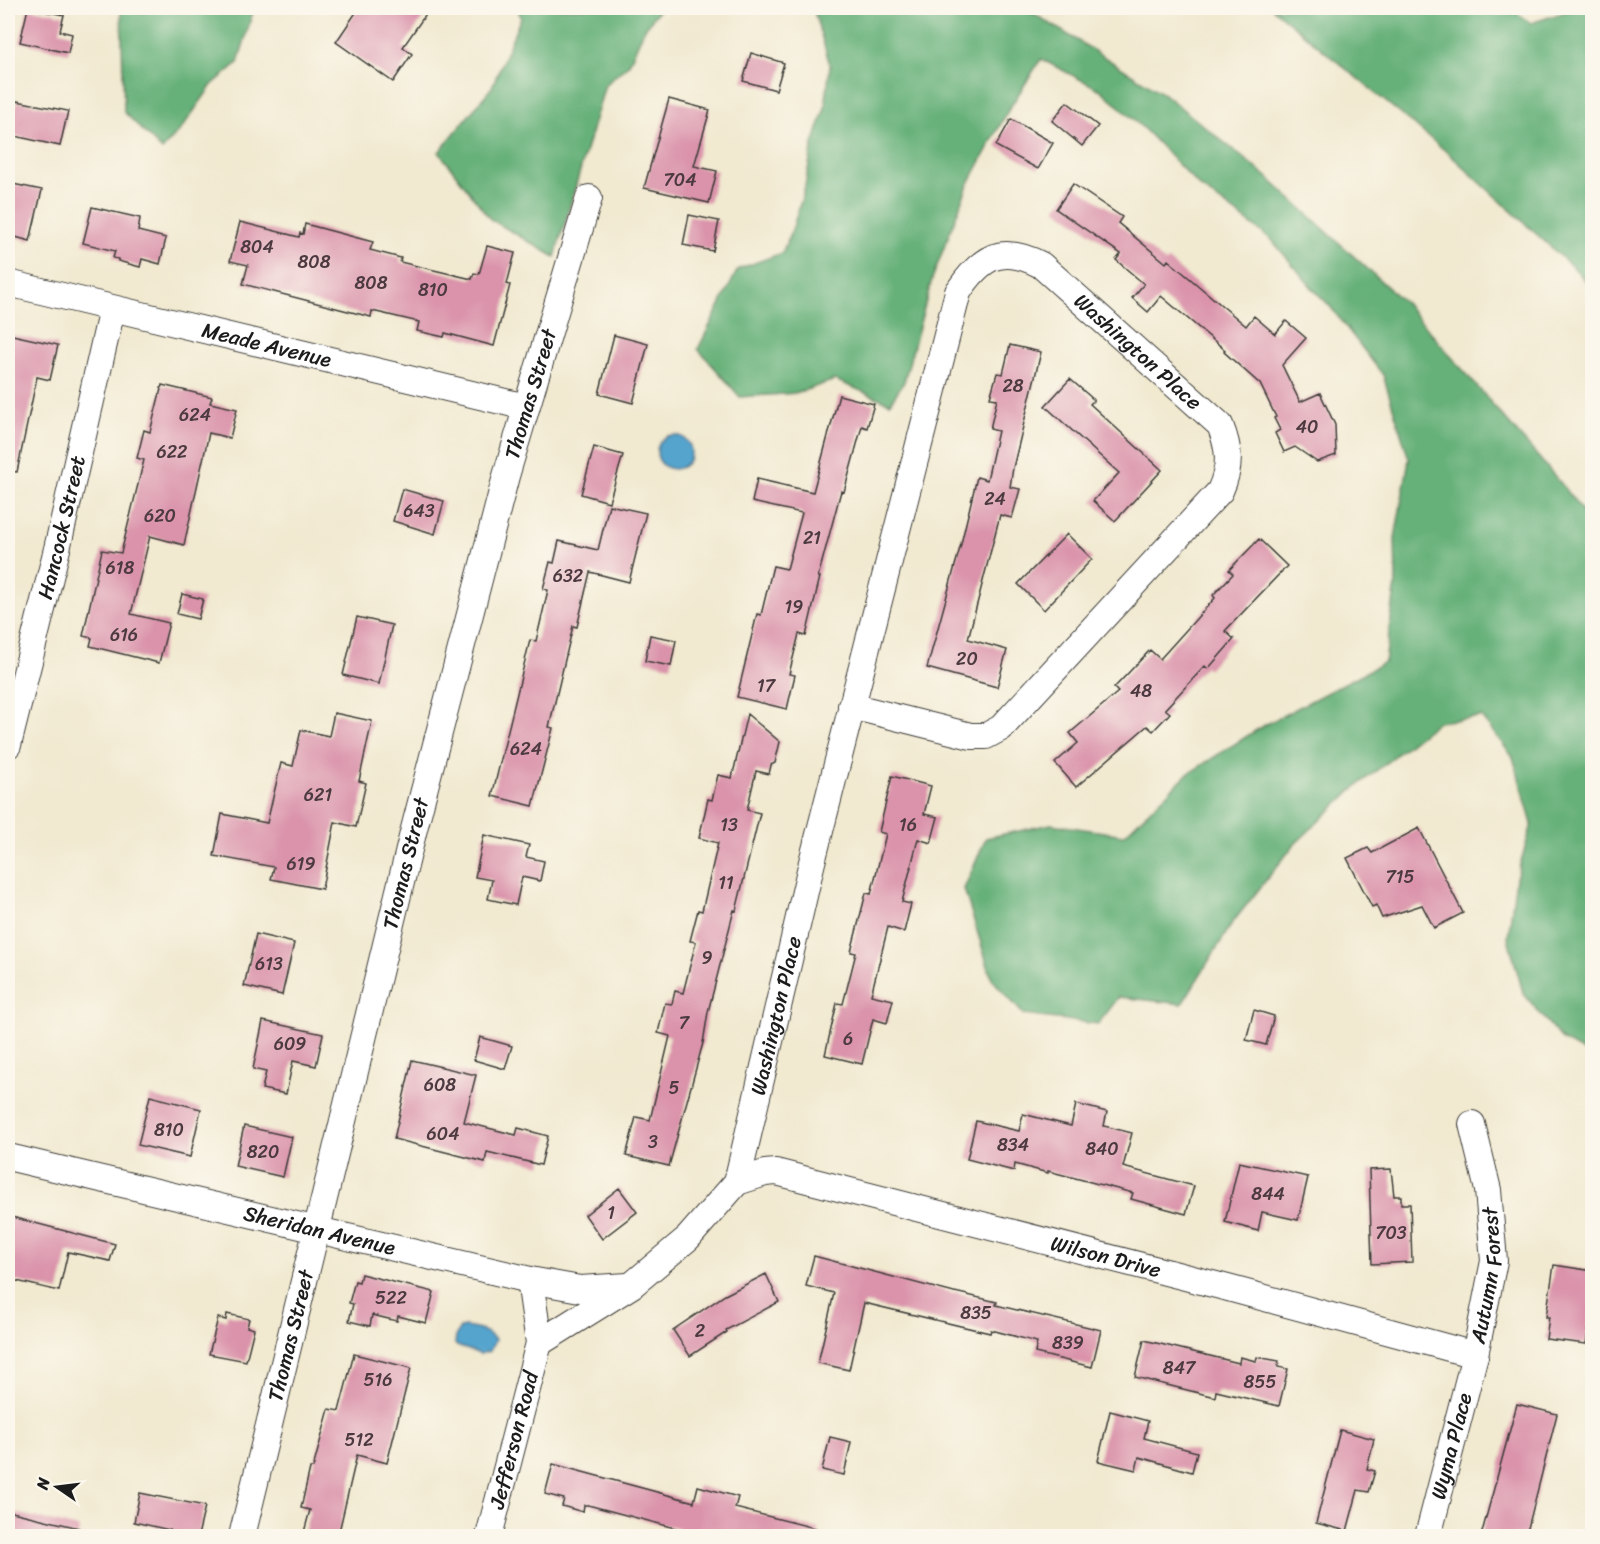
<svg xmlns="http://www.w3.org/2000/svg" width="1600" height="1544" viewBox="0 0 1600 1544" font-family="Sriracha,sans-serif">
<rect width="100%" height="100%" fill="#fbf7ec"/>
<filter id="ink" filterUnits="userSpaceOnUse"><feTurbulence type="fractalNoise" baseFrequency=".0167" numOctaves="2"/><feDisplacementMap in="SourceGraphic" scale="12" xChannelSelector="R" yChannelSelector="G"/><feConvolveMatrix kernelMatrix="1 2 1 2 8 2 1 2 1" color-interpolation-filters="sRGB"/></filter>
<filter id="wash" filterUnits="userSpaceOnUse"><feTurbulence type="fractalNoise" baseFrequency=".008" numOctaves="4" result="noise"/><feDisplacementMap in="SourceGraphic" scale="24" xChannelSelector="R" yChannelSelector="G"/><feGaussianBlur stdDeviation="1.35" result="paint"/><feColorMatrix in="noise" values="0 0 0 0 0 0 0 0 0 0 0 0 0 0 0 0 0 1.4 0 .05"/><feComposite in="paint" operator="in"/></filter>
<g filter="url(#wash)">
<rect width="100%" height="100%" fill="#f1e9d0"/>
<path fill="#66b179" stroke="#41664a" stroke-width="1.5" d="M121,8H254L238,63L212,85L182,128L162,150L124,112Z
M517,8H660L644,30L629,64L605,85L555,257L490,219L439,152L492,87L521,17Z
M810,8H1025L1164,94L1266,176L1405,303L1565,488L1592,524V1057L1562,1040L1523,993L1508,938L1516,878L1532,824L1513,757L1481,717L1437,722L1351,791L1294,845L1233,922L1182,1004L1119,997L1098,1024L1024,1015L992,979L964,889L986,838L1051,824L1124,835L1186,775L1263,726L1385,662L1396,582L1395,538L1409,459L1383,375L1329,305L1313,289L1271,239L1199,186L1146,131L1101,90L1041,59L1009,109L968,185L932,279L904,382L890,403L835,380L797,393L740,397L698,349L738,269L782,253L793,227L804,191L813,144L825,108L830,65L814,11Z
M1272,8H1510L1531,23L1577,8H1592V290L1579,273L1448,153Z"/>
<path fill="#54a4ce" stroke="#386075" stroke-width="1.5" d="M657 452a17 17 0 1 1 34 0a17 17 0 1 1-34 0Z
M465,1327C477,1329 488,1330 495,1340L490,1351L480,1354L457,1346L455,1344L456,1335L460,1328Z"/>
<g id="blocks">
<path fill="#da93aa" d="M28,8L64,15L60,31L72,34L68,53L20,42Z
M359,8H430L403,47L412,54L393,82L336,42Z
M751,53L784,63L776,90L743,81Z
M669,99L710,110L694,166L717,171L709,203L644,188Z
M17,101L68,111L60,146L10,135Z
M1067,102L1098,126L1082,146L1052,121Z
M1011,119L1053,143L1038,169L996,146Z
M8,183L42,190L30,241L8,235Z
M1073,184L1122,217L1118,223L1166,263L1168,260L1246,326L1254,316L1275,334L1286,321L1306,338L1282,365L1300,402L1320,393L1335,425L1336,455L1317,462L1295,447L1284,452L1275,433L1280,430L1274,418L1276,417L1260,384L1224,352L1225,350L1161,296L1148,312L1132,298L1144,284L1116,260L1121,254L1056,209Z
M92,207L140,218L138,231L166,238L160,264L142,259L140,267L118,261V259L113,258L115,251L83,243Z
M689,215L719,221L713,251L683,245Z
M240,222L299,237L300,233L303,234L305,224L373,242L370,250L401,258L400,262L472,279L474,273L479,274L487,246L515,253L507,284L510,285L494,346L445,333L444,337L417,331L419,322L372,311L371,317L243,284L248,265L230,261Z
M8,334L58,345L50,380L37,377L17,472L8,471Z
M614,335L648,344L633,403L599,394Z
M1010,345L1041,352L1013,468L1010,487L1020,489L1012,518L1000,515L968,639L1007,650L997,687L927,668L961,544L977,477L987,480L998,431L990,429L997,399L990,398L997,373L1003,374Z
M1070,379L1094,400L1090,404L1162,470L1115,521L1093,501L1119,473L1045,406Z
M162,385L212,397L210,403L237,409L230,438L209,433L184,545L150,536L131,614L169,623L159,663L90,646L92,638L83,636L102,550L121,553L144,460L137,458L144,430L150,432Z
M839,395L874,404L867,428L862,426L844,492L841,491L818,577H820L806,636L799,634L789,674L795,675L787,709L737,697L757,614L761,615L773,566L787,569L802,513L752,502L757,479L813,492Z
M594,447L623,455L609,502L581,494Z
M402,489L444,501L435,534L393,521Z
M609,505L646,513L629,582L590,572L577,627L573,626L549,727L553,728L533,806L492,796L530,640L536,641L548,590L543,589L550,562L554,563L559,541L598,550Z
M1067,534L1092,559L1044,610L1018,584Z
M1259,539L1287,566L1225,631L1234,639L1208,669L1205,666L1165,709L1170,713L1153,731L1147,726L1076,787L1055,763L1078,743L1070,733L1118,692L1114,688L1150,650L1160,659L1215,598L1213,595L1233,574L1229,570Z
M182,594L203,599L198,619L177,614Z
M357,617L392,625L379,684L343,675Z
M650,635L676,640L671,666L645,661Z
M334,713L372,721L359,781L366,783L356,827L335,822L322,889L271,879L274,867L214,856L222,814L267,823L281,763L293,766L301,730L329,736Z
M747,714L780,742L775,763L771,765L769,774L756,771L747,810L760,813L736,911L734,910L708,1012L703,1043L669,1166L626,1156L636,1117L650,1120L670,1036L658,1033L665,1003L672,1004L675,991L683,993L696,942L690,941L698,910L702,911L718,843L699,838L708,799L712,800L718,775L732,778Z
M892,776L931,786L924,814L938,817L931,843L918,839L902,902L911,904L904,932L888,927L871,995L893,1000L887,1023L873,1019L862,1064L825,1055L837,1003L843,1004L856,953L851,952L866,893L871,894L886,834L879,832Z
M1419,828L1463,913L1434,928L1422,905L1382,918L1376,905L1372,907L1347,858L1368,848L1372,853Z
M484,835L529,845L526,857L544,861L540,881L522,877L516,905L488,899L492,880L475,877Z
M256,934L294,943L282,995L244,986Z
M1254,1010L1274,1016L1266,1045L1246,1040Z
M263,1021L323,1034L316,1066L293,1061L286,1094L262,1089L266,1072L253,1069Z
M480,1037L512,1046L505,1069L474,1060Z
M412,1060L476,1075L464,1122L516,1135L518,1128L548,1136L541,1165L487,1152L485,1162L394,1139Z
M150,1096L201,1109L190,1157L138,1145Z
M1076,1104L1107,1112L1104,1126L1132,1133L1123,1167L1194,1186L1186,1214L1131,1199L1133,1193L1048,1171V1173L1015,1164L1014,1171L967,1159L976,1121L1019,1131L1023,1114L1071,1126Z
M244,1126L292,1137L283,1177L235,1166Z
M1239,1162L1308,1177L1298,1220L1262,1212L1258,1231L1225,1222Z
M1391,1169L1394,1196H1401V1204H1410L1412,1262L1372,1264L1369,1170Z
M619,1188L637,1212L602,1239L585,1215Z
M8,1216L115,1244L110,1261L68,1252L59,1291L8,1279Z
M814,1256L954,1293L955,1292L997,1302L996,1305L1101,1330L1092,1367L1035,1353L1037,1342L991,1330L990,1333L864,1303L849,1370L818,1363L834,1293L806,1286Z
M1554,1265L1593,1271V1302L1586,1344L1546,1339L1549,1317H1546Z
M361,1274L434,1292L426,1323L398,1316L397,1321L372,1315L370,1326L349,1321L353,1304L349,1303L355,1281L359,1282Z
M766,1274L779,1302L726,1330L727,1332L690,1356L673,1330L725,1295Z
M227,1314L249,1319L247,1327L254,1329L246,1361L209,1354L218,1318L226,1320Z
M1144,1340L1239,1363L1240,1357L1256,1361L1257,1357L1279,1361L1278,1367L1288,1369L1279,1406L1216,1391L1215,1397L1135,1377Z
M354,1354L411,1368L387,1463L357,1455L338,1536H303L310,1510L301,1508L310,1468H313L329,1409L339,1411Z
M1517,1404L1557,1414L1526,1536H1481Z
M1110,1411L1148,1421L1144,1438L1197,1452L1192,1472L1139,1457L1136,1470L1098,1461Z
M1340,1430L1374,1439L1367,1469L1375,1471L1369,1492L1358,1490L1347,1531L1316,1523Z
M830,1437L851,1442L844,1475L822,1470Z
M553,1464L694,1502L698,1486L738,1497L735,1508L819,1529L818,1536H705L588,1505H584L583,1512L562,1506L564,1499L545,1494Z
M140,1493L205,1506L198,1536H169L170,1530L134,1522Z
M8,1511L79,1528L78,1536H8Z"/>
</g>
</g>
<g filter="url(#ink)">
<use href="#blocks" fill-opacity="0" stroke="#3c3b37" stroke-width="1.5"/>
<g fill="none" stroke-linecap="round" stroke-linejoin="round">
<g stroke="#3c3b37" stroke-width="28">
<g id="minor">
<path id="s1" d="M8,283L526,407"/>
<path id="s2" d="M8,745L57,549L112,309"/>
<path id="s3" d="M8,1157L530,1280L580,1289L628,1286"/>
<path id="s4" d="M737,1182L765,1173L776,1172L1228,1288L1475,1355"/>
<path id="s5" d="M539,1343L632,1285L688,1238L737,1182L811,866L958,292C981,257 1001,244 1041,265L1220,425C1230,450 1231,466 1220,491L1001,728L986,736H971L851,706"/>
<path id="s6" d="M242,1536L414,829L506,476L589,198"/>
<path id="s7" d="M489,1536L539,1343L530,1280"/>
<path id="s8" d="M1428,1536L1475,1355L1494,1261L1488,1190L1472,1124"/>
</g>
</g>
<use href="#minor" stroke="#fff" stroke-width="26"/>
</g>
</g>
<g text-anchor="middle" stroke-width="6" stroke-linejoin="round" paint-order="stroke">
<g font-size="18" fill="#4c3a40">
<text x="680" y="186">704</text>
<text x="257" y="253">804</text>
<text x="314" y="268">808</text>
<text x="371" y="289">808</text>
<text x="433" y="296">810</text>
<text x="1013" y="392">28</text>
<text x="195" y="421">624</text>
<text x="1307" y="433">40</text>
<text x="172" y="458">622</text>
<text x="995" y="505">24</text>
<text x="419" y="517">643</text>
<text x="160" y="522">620</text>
<text x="812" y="544">21</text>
<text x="120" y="574">618</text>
<text x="568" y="582">632</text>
<text x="794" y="613">19</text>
<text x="124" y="641">616</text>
<text x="967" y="665">20</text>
<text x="766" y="692">17</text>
<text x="1141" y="697">48</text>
<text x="526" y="755">624</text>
<text x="318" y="801">621</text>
<text x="729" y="831">13</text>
<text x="908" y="831">16</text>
<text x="301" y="870">619</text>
<text x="1400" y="883">715</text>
<text x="726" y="889">11</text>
<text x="707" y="964">9</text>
<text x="269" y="970">613</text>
<text x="684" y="1029">7</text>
<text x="848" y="1045">6</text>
<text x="290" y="1050">609</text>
<text x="440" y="1091">608</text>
<text x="674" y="1094">5</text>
<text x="169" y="1136">810</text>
<text x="443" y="1140">604</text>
<text x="653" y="1148">3</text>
<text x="1013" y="1151">834</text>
<text x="1102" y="1155">840</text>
<text x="263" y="1158">820</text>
<text x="1268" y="1200">844</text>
<text x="611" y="1219">1</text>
<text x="1391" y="1239">703</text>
<text x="391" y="1304">522</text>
<text x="976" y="1319">835</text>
<text x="700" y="1337">2</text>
<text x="1068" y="1349">839</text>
<text x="1179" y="1374">847</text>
<text x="378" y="1386">516</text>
<text x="1260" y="1388">855</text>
<text x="359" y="1446">512</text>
</g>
<g font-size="21" fill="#1c1c1c" stroke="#fbf7ec">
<text dy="7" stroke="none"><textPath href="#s1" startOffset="266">Meade Avenue</textPath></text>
<text dy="7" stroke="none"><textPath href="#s5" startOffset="1404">Washington Place</textPath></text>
<text dy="7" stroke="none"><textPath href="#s6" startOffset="1178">Thomas Street</textPath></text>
<text dy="7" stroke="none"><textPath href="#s2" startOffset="224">Hancock Street</textPath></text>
<text dy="7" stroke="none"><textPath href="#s6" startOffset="692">Thomas Street</textPath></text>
<text dy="7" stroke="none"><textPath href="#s5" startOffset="428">Washington Place</textPath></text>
<text dy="7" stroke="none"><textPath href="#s3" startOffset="320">Sheridan Avenue</textPath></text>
<text dy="7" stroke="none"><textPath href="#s4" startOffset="381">Wilson Drive</textPath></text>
<text dy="7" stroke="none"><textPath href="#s8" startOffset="268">Autumn Forest</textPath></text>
<text dy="7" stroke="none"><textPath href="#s6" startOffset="206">Thomas Street</textPath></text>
<text dy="7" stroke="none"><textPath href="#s7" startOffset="99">Jefferson Road</textPath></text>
<text dy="7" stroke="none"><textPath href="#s8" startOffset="93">Wyma Place</textPath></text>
</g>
</g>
<rect width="1600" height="1544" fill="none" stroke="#fbf7ec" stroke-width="30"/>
<g transform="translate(57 1487) rotate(284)" stroke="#fbf7ec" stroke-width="4.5" paint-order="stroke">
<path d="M0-4.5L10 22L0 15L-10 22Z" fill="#1c1c1c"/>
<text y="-9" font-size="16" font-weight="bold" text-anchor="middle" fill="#1c1c1c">N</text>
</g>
</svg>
